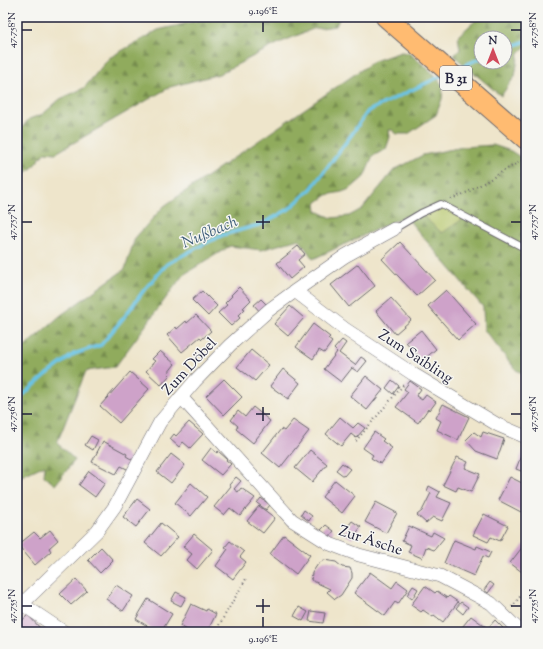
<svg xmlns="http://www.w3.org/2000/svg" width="543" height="649" viewBox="0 0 543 649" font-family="'Sorts Mill Goudy',serif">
<defs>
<pattern id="forest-firs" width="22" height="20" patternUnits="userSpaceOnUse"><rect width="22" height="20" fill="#90ab5d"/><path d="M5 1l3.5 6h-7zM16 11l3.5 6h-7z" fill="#758b4e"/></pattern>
</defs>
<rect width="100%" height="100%" fill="#f6f6f2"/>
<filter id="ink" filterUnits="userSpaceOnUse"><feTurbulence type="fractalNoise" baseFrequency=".025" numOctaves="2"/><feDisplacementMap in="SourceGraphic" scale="8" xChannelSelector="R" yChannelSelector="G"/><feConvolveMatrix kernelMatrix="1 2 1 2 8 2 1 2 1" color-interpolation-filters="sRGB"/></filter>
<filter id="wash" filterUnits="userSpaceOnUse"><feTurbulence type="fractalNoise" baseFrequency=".012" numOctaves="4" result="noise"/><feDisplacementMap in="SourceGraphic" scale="16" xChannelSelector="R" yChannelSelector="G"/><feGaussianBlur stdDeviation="0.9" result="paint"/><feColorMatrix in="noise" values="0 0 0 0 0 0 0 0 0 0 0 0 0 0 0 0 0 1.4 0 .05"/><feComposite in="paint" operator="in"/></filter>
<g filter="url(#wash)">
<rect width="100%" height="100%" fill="#eee5cb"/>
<path fill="url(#forest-firs)" stroke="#59664c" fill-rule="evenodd" d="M214,17H340L336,26L313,29L279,43L219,74L170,87L56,153L45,152L32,168L17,178V134L29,119L43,114L60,99L84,88L109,58L158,30Z
M483,17H526V46L519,53L515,76L501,96L453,55L460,50L458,36L475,21ZM481,38H505V62H481Z
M401,52L409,53L435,75L443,86L442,99L436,115L408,134H397L392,130H389L390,137L386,149L373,156L364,177L350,189L342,192L327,195L316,203L317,211L332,218L349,216L362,209L394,170L423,155L463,147L493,145L511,151L526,161V375L516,370L484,330L483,307L405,216L313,259L299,239L261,250L230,246L183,275L115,367L86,371L57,443L75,460L55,485L44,476L45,465L17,478V353L61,315L125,269L135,238L164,206L374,61Z"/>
<path fill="#b6c669" stroke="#6c7452" d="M441,206L463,219L442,233L423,216Z"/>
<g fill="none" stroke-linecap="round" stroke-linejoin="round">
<path stroke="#69c4e7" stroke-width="3.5" d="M505,49L526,41
M456,69L481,58
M17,405L20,398L46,375L74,354L101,345L125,316L144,290L167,264L198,247L223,235L262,224L289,209L311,189L352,134L368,111L443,75"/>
</g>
<g id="blocks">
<path fill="#cea2c9" d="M400,242L435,280L417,296L382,259Z
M298,246L305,254L298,260L304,267L290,279L277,263Z
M358,264L375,286L349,307L331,285Z
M239,287L251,300L243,308L245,309L238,316L240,318L231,326L218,313L227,305L225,303L232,296L231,295Z
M446,290L476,324L458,340L428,306Z
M202,291L217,306L208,316L192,300Z
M391,298L411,320L395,334L376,311Z
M261,299L268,306L261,313L254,305Z
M290,306L304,318L288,336L274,324Z
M196,315L211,331L202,339L200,337L182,352L167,335L176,327L177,329L186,321L187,323Z
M313,324L330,337L328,339L332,342L324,353L319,350L313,359L296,347Z
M421,330L436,349L422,361L406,342Z
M342,340L346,343L339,353L355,365L361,357L367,361L358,372L352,368L341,382L324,369L337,352L334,349Z
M251,350L269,365L255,381L237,367Z
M160,351L175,364L168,373L170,375L161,385L146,371L155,361L152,359Z
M283,369L300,383L288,399L270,386Z
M130,372L149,389L119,423L100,406Z
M366,376L383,390L367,410L350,396Z
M224,379L242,397L224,415L206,396Z
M392,380L399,386L393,394L386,388Z
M410,381L421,389L416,396L422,400L426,395L436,402L430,410L428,409L418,423L396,407L408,392L404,389Z
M443,404L469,417L458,440L437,430L441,421L436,418Z
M253,407L270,421L253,443L236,429L238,426L231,420L238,411L245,417Z
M340,417L353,428L358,423L365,428L356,438L351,434L341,446L326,434Z
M293,420L309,431L280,468L262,453L281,429L284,431Z
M189,422L203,434L190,448L183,442L179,447L170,439L174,434L176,436Z
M374,432L384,439L382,441L392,448L381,464L371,458L373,455L363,448Z
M474,432L481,437L483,432L504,439L497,459L476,451L466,440Z
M91,436L98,440L93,450L85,445Z
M103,441L127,454L126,456L136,462L131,471L121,466L116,474L92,462Z
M211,448L217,453L218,451L227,459L226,460L231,464L221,475L202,460Z
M310,450L327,464L312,482L295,468Z
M523,451L526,452V473L516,469Z
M171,454L185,465L171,483L157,472Z
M457,457L468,462L465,468L480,474L471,492L458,487L456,491L443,485Z
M342,463L350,469L344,476L336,470Z
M89,471L105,483L95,497L79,485Z
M236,477L241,481L234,489L238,492L241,488L255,498L240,516L230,508L224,515L214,507L231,486L229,485Z
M510,477L524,484L522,487L526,489V503L521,512L498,500Z
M335,480L355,496L342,513L322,497Z
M191,483L207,497L191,516L175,503Z
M429,486L440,492L437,497L451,503L442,521L433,517L426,523L417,515L422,511L431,493L427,491Z
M261,498L270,505L266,510L257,503Z
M137,499L150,509L136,527L123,517Z
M376,502L397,513L386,533L365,522Z
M259,506L275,518L263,533L247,521Z
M304,510L312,516L309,521L301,515Z
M484,514L508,526L500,541L491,537L488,542L473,535Z
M352,521L361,527L352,539L343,533Z
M161,523L178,537L161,556L145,543Z
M326,525L334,531L329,537L321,530Z
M409,526L431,536L433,532L444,538L434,550L426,547L422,558L408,552L411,545L402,541Z
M50,530L58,540L49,548L51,551L35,565L18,545L34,532L40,538Z
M194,534L213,550L197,569L187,560L192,554L183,547Z
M284,535L310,555L296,574L270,554Z
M454,540L476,549L477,546L491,552L488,558L483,556L474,576L444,563Z
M230,541L244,552L240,557L246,562L233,579L216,566L228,549L225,547Z
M524,545L526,546V575L510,563Z
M101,547L113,560L100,573L88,560Z
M324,560L336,562L342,567L350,568L352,573V578L341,595L335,599L327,592L330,589L311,580L312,573L318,564Z
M370,572L392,588L397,581L408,589L398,604L395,602L385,616L354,593Z
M76,579L87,591L71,605L60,594Z
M490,582L494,585L488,593L484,590Z
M116,585L133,596L123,611L106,599Z
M413,586L418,589L412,599L407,595Z
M425,586L435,593L437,591L447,598L449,596L458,602L443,622L434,615L433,617L423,610L421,612L411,605Z
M176,592L186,597L181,606L171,601Z
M148,599L172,614L161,632H157L136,619Z
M461,602L468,607L463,614L456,608Z
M191,604L206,611L207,609L216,614L207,632H191L180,626Z
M299,607L308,612L303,621L294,616Z
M311,611L325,613L323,623L309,621Z
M28,615L41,629L38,632H17V625Z
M471,616L486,627L482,632H460L459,631Z
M495,620L503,628L500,632H491L487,629Z"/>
</g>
</g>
<g filter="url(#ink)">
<use href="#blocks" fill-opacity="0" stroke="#69666d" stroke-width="1"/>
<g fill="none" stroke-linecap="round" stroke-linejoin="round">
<g stroke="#69666d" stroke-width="8">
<path id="service" d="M394,229L421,213L441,204L526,249"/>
</g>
<g stroke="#69666d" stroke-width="14">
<path id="minor" d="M295,291L345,329L413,374L498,425L526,437
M181,397L292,520L330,544L359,555L440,576L491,603L521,632
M22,604L64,632
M17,608L22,604L97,531L115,506L160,422L195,381L230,345L269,310L295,291L345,256L394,229"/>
</g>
<g stroke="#69666d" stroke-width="22">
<path id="primary" d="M386,17L526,139"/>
</g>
<path stroke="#69666d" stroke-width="2" stroke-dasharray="1 3" stroke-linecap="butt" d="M451,199L468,192L526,158
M356,441L405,383
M512,607L526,589
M215,632L246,579"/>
<use href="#service" stroke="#fff" stroke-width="6"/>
<use href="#minor" stroke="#fff" stroke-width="13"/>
<use href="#primary" stroke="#ffbb71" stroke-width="20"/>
</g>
</g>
<path fill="none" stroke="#22223b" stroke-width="1.5" d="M263,22V32M22,30H32M511,30H521M263,215V229M22,222H32M256,222H270M511,222H521M263,407V421M22,414H32M256,414H270M511,414H521M263,599V613M22,606H32M256,606H270M511,606H521M263,617V627"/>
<g text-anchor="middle" stroke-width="3" stroke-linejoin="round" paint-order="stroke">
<rect fill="#f6f6f2" stroke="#626272" stroke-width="1" x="440" y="66" width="32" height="24" rx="3"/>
<g font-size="14" font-weight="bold" fill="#22223b">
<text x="456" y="83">B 31</text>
</g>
<g font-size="15" fill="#22223b" stroke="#f6f6f2">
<text transform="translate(416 356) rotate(33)" y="5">Zum Saibling</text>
<text transform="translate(189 366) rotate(-47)" y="5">Zum Döbel</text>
<text transform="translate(371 540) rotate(18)" y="5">Zur Äsche</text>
</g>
<g font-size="16" font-style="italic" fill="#3b5b77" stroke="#f6f6f2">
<text transform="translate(209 231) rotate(-23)" y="6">Nußbach</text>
</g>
</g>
<rect width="543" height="649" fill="none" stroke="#f6f6f2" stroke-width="44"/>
<g transform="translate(493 50)"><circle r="19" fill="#f6f6f2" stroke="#a1a1a9"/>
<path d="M0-3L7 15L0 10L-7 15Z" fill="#d1495b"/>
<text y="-6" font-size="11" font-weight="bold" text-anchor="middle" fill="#22223b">N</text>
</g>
<rect x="22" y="22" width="499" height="605" fill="none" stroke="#22223b" stroke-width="1.5"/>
<g font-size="10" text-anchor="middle" fill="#22223b">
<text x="263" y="14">9.196°E</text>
<text transform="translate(11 30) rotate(-90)" y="4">47.758°N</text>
<text transform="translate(532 30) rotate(-90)" y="4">47.758°N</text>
<text transform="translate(11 222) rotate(-90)" y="4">47.757°N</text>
<text transform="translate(532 222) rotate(-90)" y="4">47.757°N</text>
<text transform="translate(11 414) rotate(-90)" y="4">47.756°N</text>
<text transform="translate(532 414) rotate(-90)" y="4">47.756°N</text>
<text transform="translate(11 606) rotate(-90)" y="4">47.755°N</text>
<text transform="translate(532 606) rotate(-90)" y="4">47.755°N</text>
<text x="263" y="642">9.196°E</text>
</g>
</svg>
